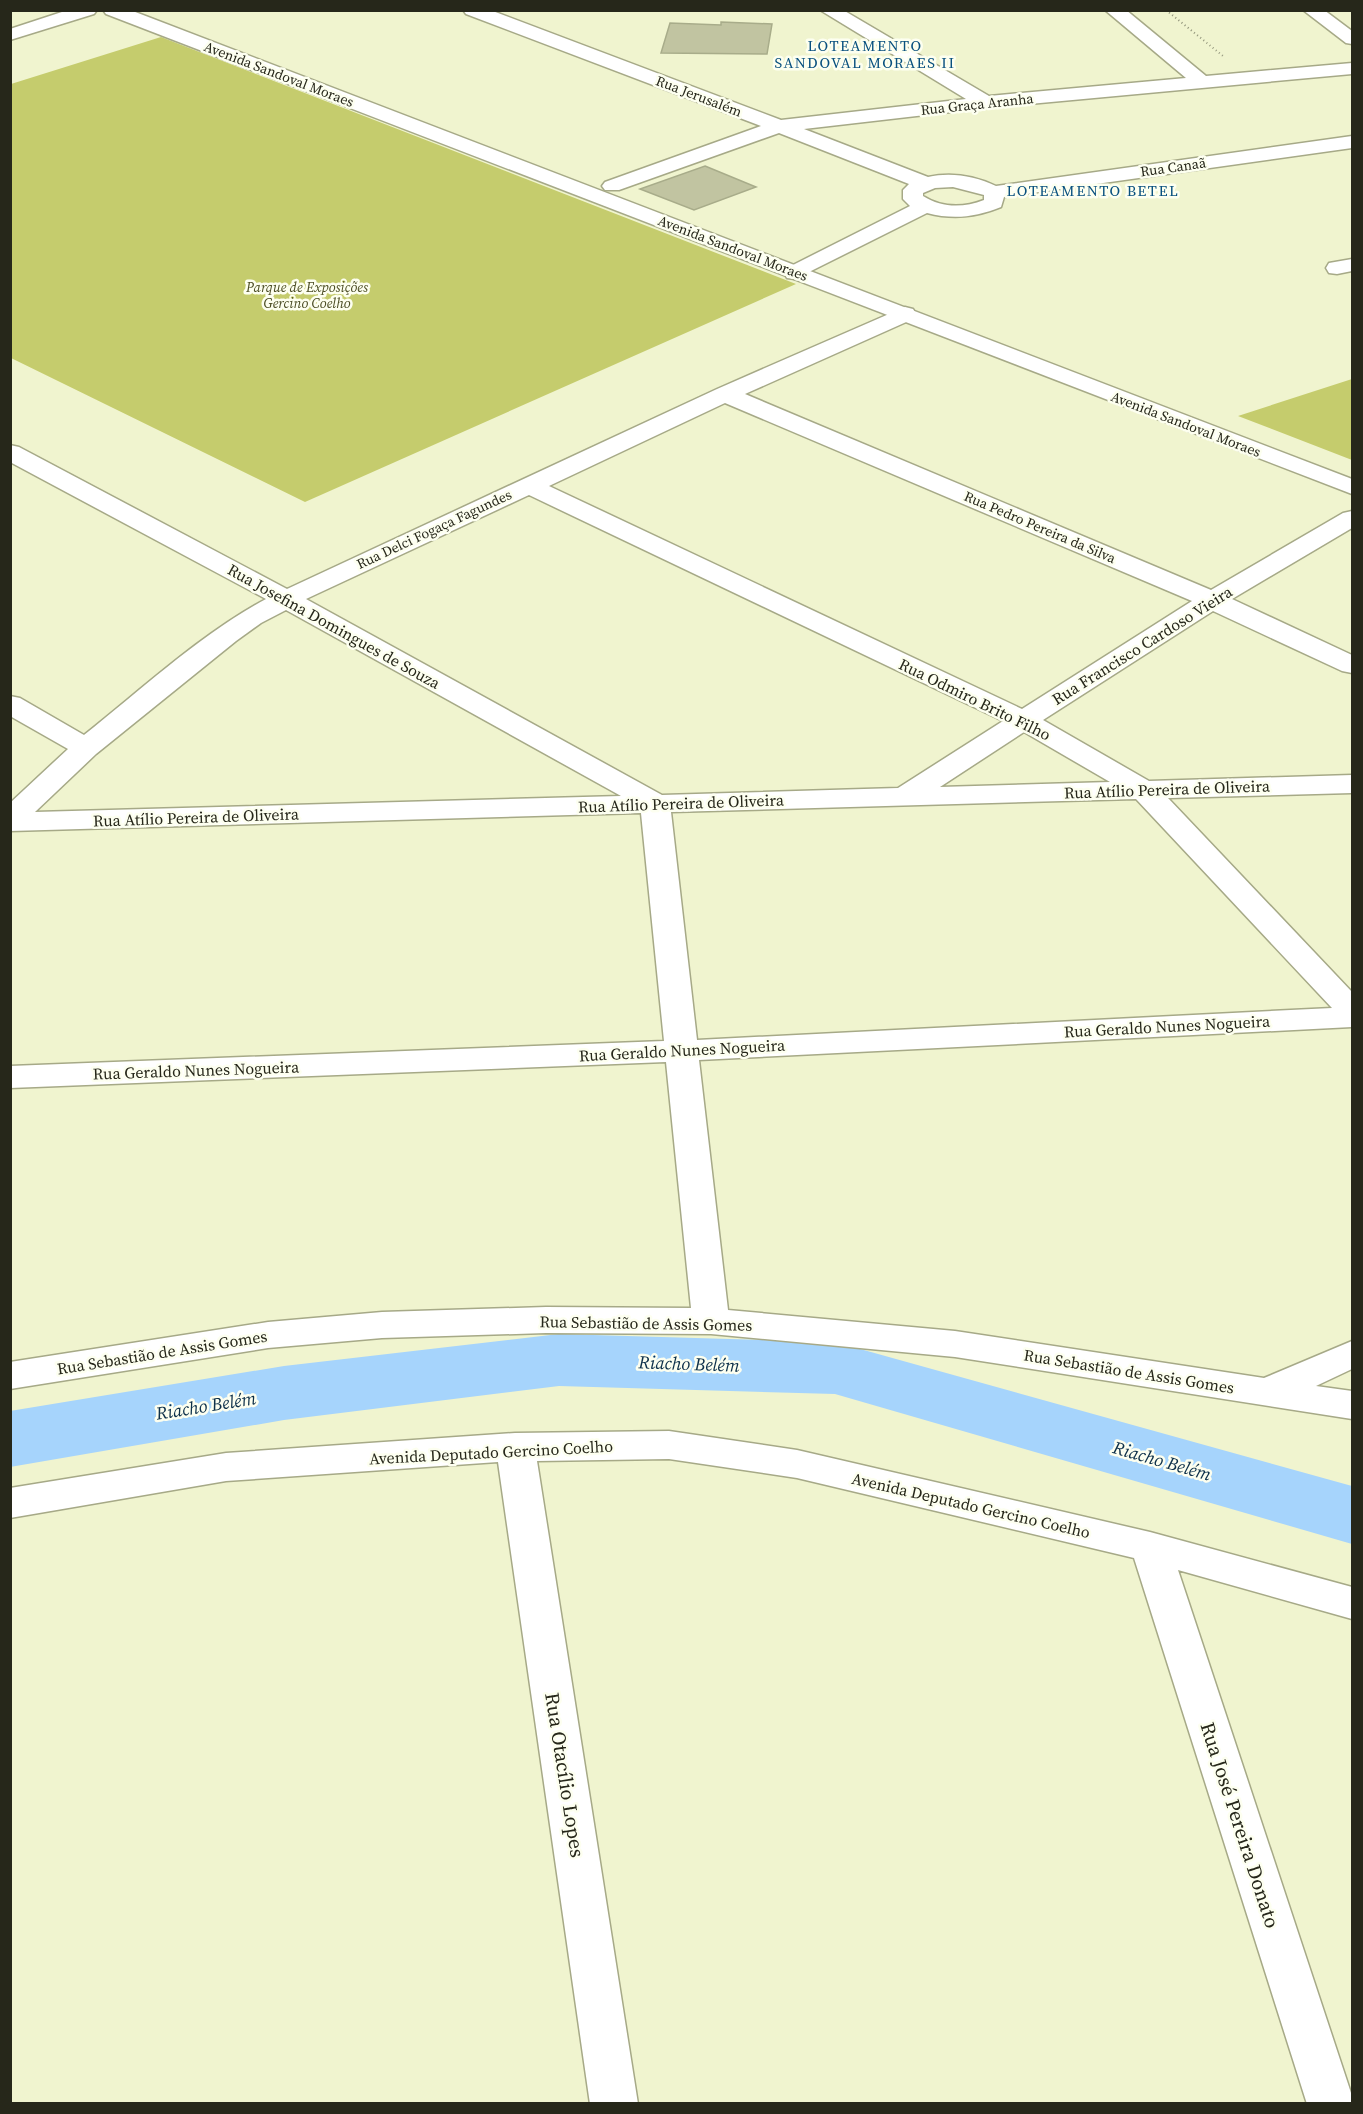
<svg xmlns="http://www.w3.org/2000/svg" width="1363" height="2114" viewBox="0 0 1363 2114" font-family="'Source Serif 4',serif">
<rect width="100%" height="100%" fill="#f0f4cf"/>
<path fill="#c5cc6d" d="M161,37L796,284L305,502L11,358V84Z
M1352,379V460L1238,416Z"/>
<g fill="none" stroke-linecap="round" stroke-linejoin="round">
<path fill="#a6d4fc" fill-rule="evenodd" d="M559,1334L835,1342L1352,1486V1544L835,1394L559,1386L284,1420L10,1467V1411L284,1366Z"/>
</g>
<path fill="#c1c4a1" stroke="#a8ac8a" stroke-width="1.5" d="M721,22L772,24L767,54L661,53L670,23L721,25Z
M705,166L756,187L694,210L640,189Z"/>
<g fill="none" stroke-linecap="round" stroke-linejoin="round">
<g stroke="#a6a987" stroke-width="3">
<path id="minor" d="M68,10H97L94,14L10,40V29Z
M463,10H490L781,120L966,99L820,10H843L989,96L1186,78L1105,10H1126L1206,76L1352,63V74L986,108L804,129L928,177C951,172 975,176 996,186L1352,136V148L1004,197L1001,207C976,217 954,220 927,213L795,279L787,278L784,273L787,268L910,206L903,199V190L909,184L779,133L619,190H605L602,186L605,182L761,126L466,14ZM953,187L984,195V200C963,208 942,208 923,196V193L935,188Z
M1303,10H1324L1352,31V44L1346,43Z
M1352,259V271L1337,274L1329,273L1326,268L1329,263Z
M905,307L913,309L916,314L913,319L745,394L1211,590L1343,513L1352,511V528L1232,599L1352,655V673L1342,671L1213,611L1043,720L1149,781L1352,775V793L1168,798L1352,992V1027L699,1060L728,1310L955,1331L1264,1378L1352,1341V1369L1316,1386L1352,1391V1419L955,1357L711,1334L546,1333L382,1338L268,1348L10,1389V1362L268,1322L382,1312L546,1307L691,1308L666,1062L10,1088V1066L664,1041L641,813L10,831V803L68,749L10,716V696L20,698L84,735C141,690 202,633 266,599L10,462V445L19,447L287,589L717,389ZM725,403L1192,601L1022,709L549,486ZM529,495L1003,721L898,788L662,795L306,599ZM286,610L621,796L35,812L96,754L236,641L261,623ZM1024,732L1110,782L940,787ZM1136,799L1332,1008L697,1040L671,812Z
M669,1431L797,1450L1150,1532L1352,1587V1619L1178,1570L1352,2096V2104H1307L1134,1558L797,1478L669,1459L537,1461L638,2104H590L498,1462L226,1481L10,1518V1488L226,1453L515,1433Z"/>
</g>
<g stroke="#a6a987" stroke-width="3">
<path id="secondary" d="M103,10H130L1352,479V494L106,14Z"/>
</g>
<path stroke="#92957b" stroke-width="2" stroke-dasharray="1 3" stroke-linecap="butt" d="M1166,10L1223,56"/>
<use href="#minor" fill="#fff" fill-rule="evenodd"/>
<use href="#secondary" fill="#fff" fill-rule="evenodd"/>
</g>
<g text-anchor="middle" stroke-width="5" stroke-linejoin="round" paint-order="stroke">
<g font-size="14" fill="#26271a" stroke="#fdfff0">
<text transform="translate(279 74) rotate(21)" y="5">Avenida Sandoval Moraes</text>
<text transform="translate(699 96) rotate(21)" y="5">Rua Jerusalém</text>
<text transform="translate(977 104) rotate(-6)" y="5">Rua Graça Aranha</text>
<text transform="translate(1173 167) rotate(-8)" y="5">Rua Canaã</text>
<text transform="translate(733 248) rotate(21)" y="5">Avenida Sandoval Moraes</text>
<text transform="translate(1186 424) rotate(21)" y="5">Avenida Sandoval Moraes</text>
<text transform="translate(1040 527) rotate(23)" y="5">Rua Pedro Pereira da Silva</text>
<text transform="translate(434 529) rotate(-25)" y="5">Rua Delci Fogaça Fagundes</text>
</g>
<g font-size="14" font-style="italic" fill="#4b4d24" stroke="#fdfff0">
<text x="307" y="292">Parque de Exposições<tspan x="307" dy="16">Gercino Coelho</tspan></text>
</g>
<g font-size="15" letter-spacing="1.5" fill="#08507e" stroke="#fdfff0">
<text x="865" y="51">LOTEAMENTO<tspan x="865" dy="17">SANDOVAL MORAES II</tspan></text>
<text x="1093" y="196">LOTEAMENTO BETEL</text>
</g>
<g font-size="16" fill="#26271a" stroke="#fdfff0">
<text transform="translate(334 626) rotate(29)" y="6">Rua Josefina Domingues de Souza</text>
<text transform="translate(1142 645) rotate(-32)" y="6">Rua Francisco Cardoso Vieira</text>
<text transform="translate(975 699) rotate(26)" y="6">Rua Odmiro Brito Filho</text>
<text transform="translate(1167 789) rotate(-2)" y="6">Rua Atílio Pereira de Oliveira</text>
<text transform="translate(681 803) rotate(-2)" y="6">Rua Atílio Pereira de Oliveira</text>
<text transform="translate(196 817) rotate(-2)" y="6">Rua Atílio Pereira de Oliveira</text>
<text transform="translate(1167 1026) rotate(-3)" y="6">Rua Geraldo Nunes Nogueira</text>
<text transform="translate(682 1050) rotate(-3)" y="6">Rua Geraldo Nunes Nogueira</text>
<text transform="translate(196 1070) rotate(-2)" y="6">Rua Geraldo Nunes Nogueira</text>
<text transform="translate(646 1323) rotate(1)" y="6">Rua Sebastião de Assis Gomes</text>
<text transform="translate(162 1352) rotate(-9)" y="6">Rua Sebastião de Assis Gomes</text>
<text transform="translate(1129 1371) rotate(9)" y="6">Rua Sebastião de Assis Gomes</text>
<text transform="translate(491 1452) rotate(-3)" y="6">Avenida Deputado Gercino Coelho</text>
<text transform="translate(971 1505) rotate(13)" y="6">Avenida Deputado Gercino Coelho</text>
</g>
<g font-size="18" font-style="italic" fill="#0c2f49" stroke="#fdfff0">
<text transform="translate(689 1364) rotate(2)" y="6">Riacho Belém</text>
<text transform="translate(206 1406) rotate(-9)" y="6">Riacho Belém</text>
<text transform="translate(1162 1461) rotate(16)" y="6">Riacho Belém</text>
</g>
<g font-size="20" fill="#26271a" stroke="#fdfff0">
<text transform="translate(565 1775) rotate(81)" y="7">Rua Otacílio Lopes</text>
<text transform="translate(1240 1825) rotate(72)" y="7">Rua José Pereira Donato</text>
</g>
</g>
<rect width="1363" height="2114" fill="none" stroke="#26271a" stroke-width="24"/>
</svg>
